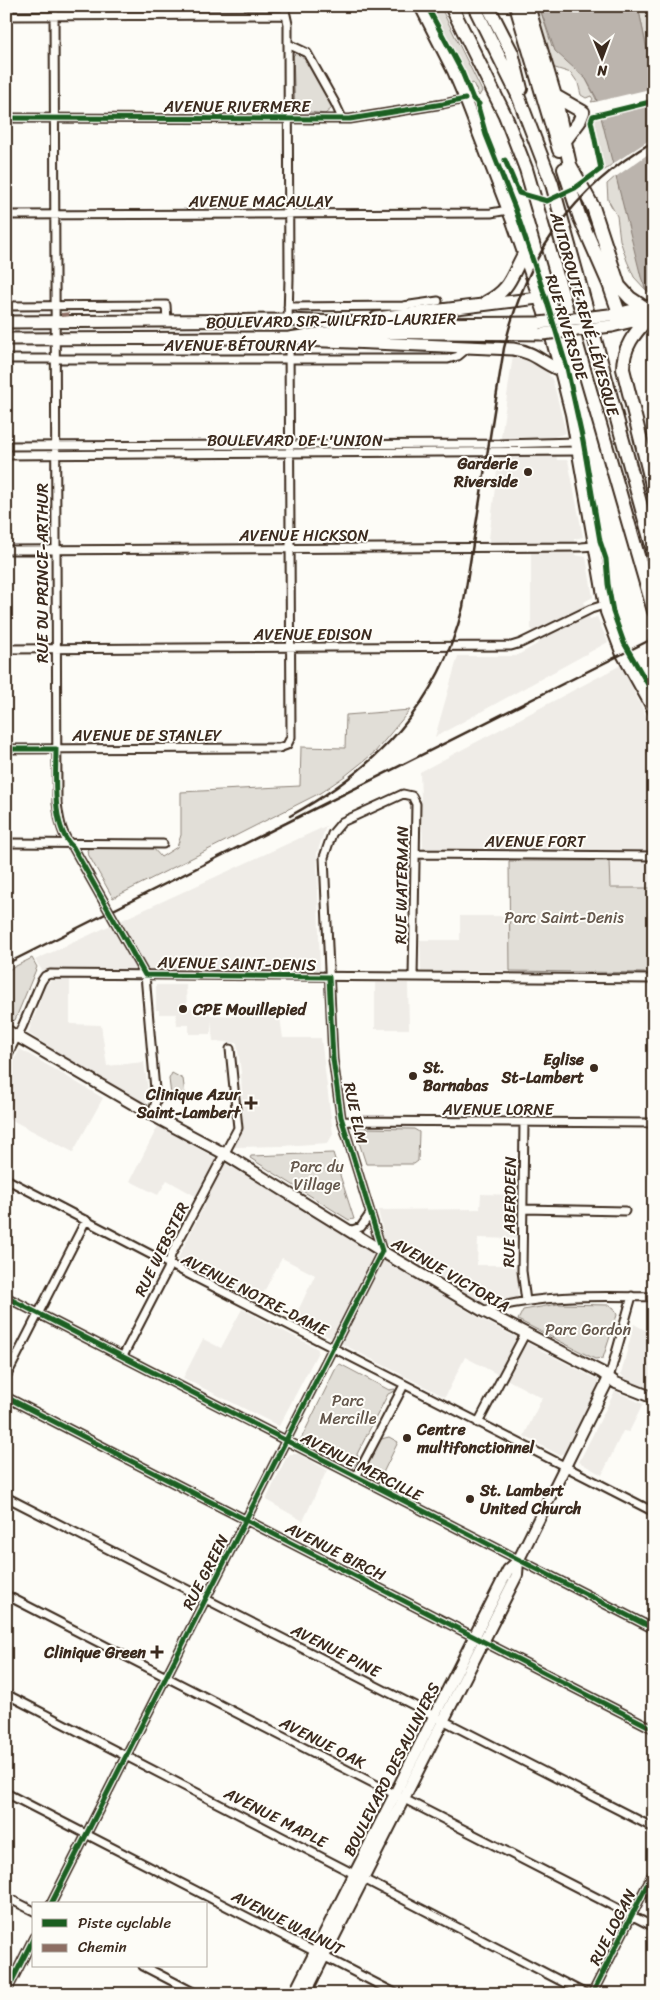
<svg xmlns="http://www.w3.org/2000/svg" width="660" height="2000" viewBox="0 0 660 2000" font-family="Sriracha,sans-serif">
<rect width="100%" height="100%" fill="#fdfcf7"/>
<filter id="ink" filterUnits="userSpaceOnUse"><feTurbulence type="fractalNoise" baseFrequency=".02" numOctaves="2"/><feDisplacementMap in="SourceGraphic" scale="10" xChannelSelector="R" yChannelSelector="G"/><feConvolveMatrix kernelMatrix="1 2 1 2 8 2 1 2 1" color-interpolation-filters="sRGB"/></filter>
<g filter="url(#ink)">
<path fill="#efece7" d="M513,355L522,357L545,369L552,379L555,389L566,433L554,437L557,460H568L583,537L574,539L575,555L586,557L593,597L584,602L590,619L597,617L608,642L435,737L458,656H516L539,643L531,628V549L488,548L500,444Z
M621,665L654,732V852L423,850L420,772Z
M326,826L317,853L320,973L54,968L43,972L35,960Z
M609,861L654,862V888H610Z
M460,916H510V971H421L420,940H460Z
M53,979H70V1024L101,1025L107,1066L144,1062L149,1097L143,1107L28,1033L46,985Z
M375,983H408L409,1029H375Z
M156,985H186L187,1008L210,1007V1015L280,1017L283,1038H321L333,1134L328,1143L282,1146L234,1147L243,1118L241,1072L237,1043L213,1041L211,1020V1034H189V1025H177L176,1014H159V1010H156Z
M20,1049L103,1098L73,1152L6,1117V1074Z
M158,1126L235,1169L479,1318L598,1380L600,1388L564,1453L559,1455L524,1436L542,1398L465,1357L445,1397L294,1319L315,1275L282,1258L259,1301L177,1260L206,1202L167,1180L158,1195L130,1181Z
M481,1194L519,1195L518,1239L478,1238L477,1265H518V1298L481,1304L398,1253H394L386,1248L383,1243L382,1236L383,1232L378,1210L480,1209Z
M242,1309L318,1349V1352L279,1426L183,1378L203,1339L221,1348Z
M634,1324L654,1335V1390L626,1380L621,1374Z
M615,1391L643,1404L629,1432L623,1431L602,1475L579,1462Z
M290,1454H299L327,1470L303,1521L266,1500L286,1458Z"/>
<path fill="#e1ded7" stroke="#8e847a" d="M430,6H440L482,91L479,96L473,83L469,85Z
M532,6H539L552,46L586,79L597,101L591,102L593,99L591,96L586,98L581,95L578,83L571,73L552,67Z
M638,6H648L653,13L650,27L654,41V84Z
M296,53C308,55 325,93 331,104L332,108L325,114L295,110L293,56Z
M601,115L613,163L603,172L593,120L595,117Z
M616,176L640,267V273L646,290L634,277L627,261L620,240L617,216L608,200L607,184Z
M410,710L375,752L345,776L320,793L113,898L88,854L87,850L92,846L152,847L161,857L177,847L181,835V792L300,786L301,747L345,748L346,715Z
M509,861H609L610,888H654L652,973L510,971Z
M32,958L37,967L15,1020L12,1021L6,1017V971Z
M172,1073L183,1079L185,1094L171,1095L169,1079Z
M361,1128L414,1129L419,1132L418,1161L414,1164H366L356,1133L357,1130Z
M333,1153L354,1219L349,1220L250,1158L251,1156Z
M558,1304L609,1305L614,1308L617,1315L603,1358L595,1359L518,1320L523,1310Z
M340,1364L389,1390L395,1389V1391L388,1394L357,1454L359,1460L352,1468H349L348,1462L307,1440L304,1442L306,1446L300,1441L337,1366Z
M389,1437L398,1442L379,1481L367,1475L365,1469L381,1439Z"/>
<path fill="#bbb4ad" stroke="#887d74" d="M539,6H638L654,84V295L646,290L641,277L596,97L586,79L555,51Z"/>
<path fill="#fdfcf7" d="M654,88V102L598,116L595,102Z
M654,137V150L614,178L611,165Z"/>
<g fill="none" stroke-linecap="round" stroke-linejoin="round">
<g stroke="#3b2a1e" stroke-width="11">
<path id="street" d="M54,6L57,803C59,818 61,836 73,847L145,975L156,1101L152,1115
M284,6L288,24V44L289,278L288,320
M6,16L286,15
M288,44L307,53L335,103L342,118
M6,118L350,119L443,104L465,99
M6,215L491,213L508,210
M6,306L166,305L167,321
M288,307L403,306L438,301
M6,359H448L458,356L469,347
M6,446L500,444L576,442
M6,455L578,451
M6,550L581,547L594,546
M6,649L511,646L521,643L591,609L604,605
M6,749L279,748L287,745L291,737L289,338
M6,843L163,844
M416,854L654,856
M6,1058L22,1027L41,982L45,976L50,974L654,979
M342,1121L654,1123
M524,1122L522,1271L526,1301
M6,1179L169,1264L654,1512
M523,1209L625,1211
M349,1231L361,1227L370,1214
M6,1297L654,1629
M483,1311C539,1294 596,1296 654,1297
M123,1356L168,1269L171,1255L238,1128L230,1049
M6,1377L86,1220
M609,1378L632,1296
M6,1397L654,1729
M478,1423L525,1334
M356,1477L404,1385
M6,1497L654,1828
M6,1595L654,1927
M6,1694L586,1994
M6,1793L397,1994
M6,1897L34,1911
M51,1904L382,1251L341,1117L333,1059L324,857L332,834L342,822L403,794L412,796L416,804L413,977
M143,1966L197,1994
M6,1993L34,1937
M592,1994L654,1871"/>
</g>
<g stroke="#3b2a1e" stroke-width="14">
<path id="secondary" d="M420,6L453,71L465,99L512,221L545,316L560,370L571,414L606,612L621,652L654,711
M6,1030L152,1115L225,1154L388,1255L483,1311L601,1372L616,1383L654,1398
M294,1994L508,1570L518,1561L609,1378
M305,1994L517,1575L518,1561"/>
</g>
<g stroke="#3b2a1e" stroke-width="15">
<path id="primary" d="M486,302C510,290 511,277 523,255
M612,315L654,305
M376,318L538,298
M6,322L288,320L390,324L539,323
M612,326L654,316
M6,339L289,338L324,333L345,332L542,334
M303,340L513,349C535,352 542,363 560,370"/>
</g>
<g stroke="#3b2a1e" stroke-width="16">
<path id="highway" d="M451,6L505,115L526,169L654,611
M474,6L517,93L552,184L654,553
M488,6L512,53L521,89
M516,6L559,150
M528,6L555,96L570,165L593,207L619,286L630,298L645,308
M555,96L583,112L579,122L564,142
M564,169L580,218L609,284L619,313
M649,317C635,333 623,346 623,369L654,492"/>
</g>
<use href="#street" stroke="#fdfcf7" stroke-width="7"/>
<use href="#secondary" stroke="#fdfcf7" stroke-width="10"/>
<use href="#primary" stroke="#fdfcf7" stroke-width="11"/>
<use href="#highway" stroke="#fdfcf7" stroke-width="12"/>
<path stroke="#3b2a1e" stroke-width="2.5" d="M290,816C376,769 439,704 463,607L504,348C526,256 572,189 654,141
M6,964L654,638"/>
<g stroke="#3b2a1e" stroke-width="15" stroke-linecap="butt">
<path id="primary-bridge" d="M539,323L609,315
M542,334L612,326"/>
</g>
<use href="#primary-bridge" stroke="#fdfcf7" stroke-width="11"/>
<path stroke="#8d6e63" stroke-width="4" stroke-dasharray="8 4" stroke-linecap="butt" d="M61,315L72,314"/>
<g stroke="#fdfcf7" stroke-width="8">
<path id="cycleway" d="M427,6L462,72L473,99L479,104
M477,103L486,135L515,208L547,302L567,368L583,441L600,541L606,559L608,584L613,612L624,643L654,695
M6,118L350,119L443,104L465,99
M505,160L519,193L547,201L575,188L601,169L591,121L593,116L654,101
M6,749H56C56,776 51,828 73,847L145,975L329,977L333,1059L341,1117L382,1251L51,1904
M6,1297L654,1629
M6,1397L654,1729
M6,1993L34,1937
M592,1994L654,1871"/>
</g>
<use href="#cycleway" stroke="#1b5e20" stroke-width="5"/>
</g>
</g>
<g fill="#3b2a1e" stroke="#fdfcf7" stroke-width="2">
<circle cx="528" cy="472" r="5"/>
<circle cx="183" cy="1009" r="5"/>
<circle cx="594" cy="1068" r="5"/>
<circle cx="413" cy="1076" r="5"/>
<path d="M248.5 1095.5h5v5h5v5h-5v5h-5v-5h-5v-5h5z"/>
<circle cx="407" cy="1438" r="5"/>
<circle cx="470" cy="1499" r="5"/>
<path d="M154.5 1644.5h5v5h5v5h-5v5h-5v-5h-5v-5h5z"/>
</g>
<g text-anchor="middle" stroke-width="4" stroke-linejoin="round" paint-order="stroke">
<g font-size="16" fill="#3b2a1e" stroke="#fdfcf7">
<text x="237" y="112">AVENUE RIVERMERE</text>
<text x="261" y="207">AVENUE MACAULAY</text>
<text transform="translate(585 314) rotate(74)" y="6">AUTOROUTE RENÉ-LÉVESQUE</text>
<text transform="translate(331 320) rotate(-1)" y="6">BOULEVARD SIR-WILFRID-LAURIER</text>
<text transform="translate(567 327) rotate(73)" y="6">RUE RIVERSIDE</text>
<text x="240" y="351">AVENUE BÉTOURNAY</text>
<text x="295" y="446">BOULEVARD DE L'UNION</text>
<text x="304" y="541">AVENUE HICKSON</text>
<text transform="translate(42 573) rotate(-90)" y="6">RUE DU PRINCE-ARTHUR</text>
<text x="313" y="640">AVENUE EDISON</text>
<text x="147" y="741">AVENUE DE STANLEY</text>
<text x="535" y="847">AVENUE FORT</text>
<text transform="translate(401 885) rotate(-89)" y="6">RUE WATERMAN</text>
<text transform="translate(237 963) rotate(1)" y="6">AVENUE SAINT-DENIS</text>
<text x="498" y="1115">AVENUE LORNE</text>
<text transform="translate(356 1113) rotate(78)" y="6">RUE ELM</text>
<text transform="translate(509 1212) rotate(-89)" y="6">RUE ABERDEEN</text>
<text transform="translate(161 1249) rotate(-64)" y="6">RUE WEBSTER</text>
<text transform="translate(451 1274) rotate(30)" y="6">AVENUE VICTORIA</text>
<text transform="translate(255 1294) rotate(27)" y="6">AVENUE NOTRE-DAME</text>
<text transform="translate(362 1466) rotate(27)" y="6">AVENUE MERCILLE</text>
<text transform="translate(336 1551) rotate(27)" y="6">AVENUE BIRCH</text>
<text transform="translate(205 1572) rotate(-63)" y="6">RUE GREEN</text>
<text transform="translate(336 1650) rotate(27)" y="6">AVENUE PINE</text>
<text transform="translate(323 1742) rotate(27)" y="6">AVENUE OAK</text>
<text transform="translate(391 1769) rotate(-63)" y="6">BOULEVARD DESAULNIERS</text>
<text transform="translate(276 1817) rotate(27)" y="6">AVENUE MAPLE</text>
<text transform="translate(288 1922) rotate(27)" y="6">AVENUE WALNUT</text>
<text transform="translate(612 1927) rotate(-63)" y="6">RUE LOGAN</text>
</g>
<g font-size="16" font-weight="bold" fill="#3b2a1e" stroke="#fdfcf7" text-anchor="end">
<text x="518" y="469">Garderie<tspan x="518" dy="18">Riverside</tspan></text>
<text x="193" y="1015" text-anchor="start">CPE Mouillepied</text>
<text x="584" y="1065">Eglise<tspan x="584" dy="18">St-Lambert</tspan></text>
<text x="423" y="1073" text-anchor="start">St.<tspan x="423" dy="18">Barnabas</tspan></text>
<text x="240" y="1100">Clinique Azur<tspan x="240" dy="18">Saint-Lambert</tspan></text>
<text x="417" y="1435" text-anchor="start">Centre<tspan x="417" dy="18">multifonctionnel</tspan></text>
<text x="480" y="1496" text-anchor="start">St. Lambert<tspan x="480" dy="18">United Church</tspan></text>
<text x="146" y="1658">Clinique Green</text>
</g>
<g font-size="16" fill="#64574c" stroke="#fdfcf7">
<text x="564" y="923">Parc Saint-Denis</text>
<text x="317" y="1172">Parc du<tspan x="317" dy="18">Village</tspan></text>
<text x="588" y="1335">Parc Gordon</text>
<text x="348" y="1406">Parc<tspan x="348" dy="18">Mercille</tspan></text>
</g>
</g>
<rect width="660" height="2000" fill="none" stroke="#fdfcf7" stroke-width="25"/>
<rect x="12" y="12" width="635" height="1975" fill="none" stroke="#3b2a1e" stroke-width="2" filter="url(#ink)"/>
<rect x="32" y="1902" width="175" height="65" fill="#fdfcf7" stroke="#afa8a0"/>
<rect x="42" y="1919" width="25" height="8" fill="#1b5e20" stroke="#afa8a0"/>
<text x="78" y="1928" font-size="15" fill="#3b2a1e">Piste cyclable</text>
<rect x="42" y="1944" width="25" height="8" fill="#8d6e63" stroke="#afa8a0"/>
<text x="78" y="1952" font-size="15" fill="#3b2a1e">Chemin</text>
<g transform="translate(602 58) rotate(179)" stroke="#fdfcf7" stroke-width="4" paint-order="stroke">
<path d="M0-4L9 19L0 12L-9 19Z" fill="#3b2a1e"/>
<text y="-8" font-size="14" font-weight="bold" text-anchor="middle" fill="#3b2a1e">N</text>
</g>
</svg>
